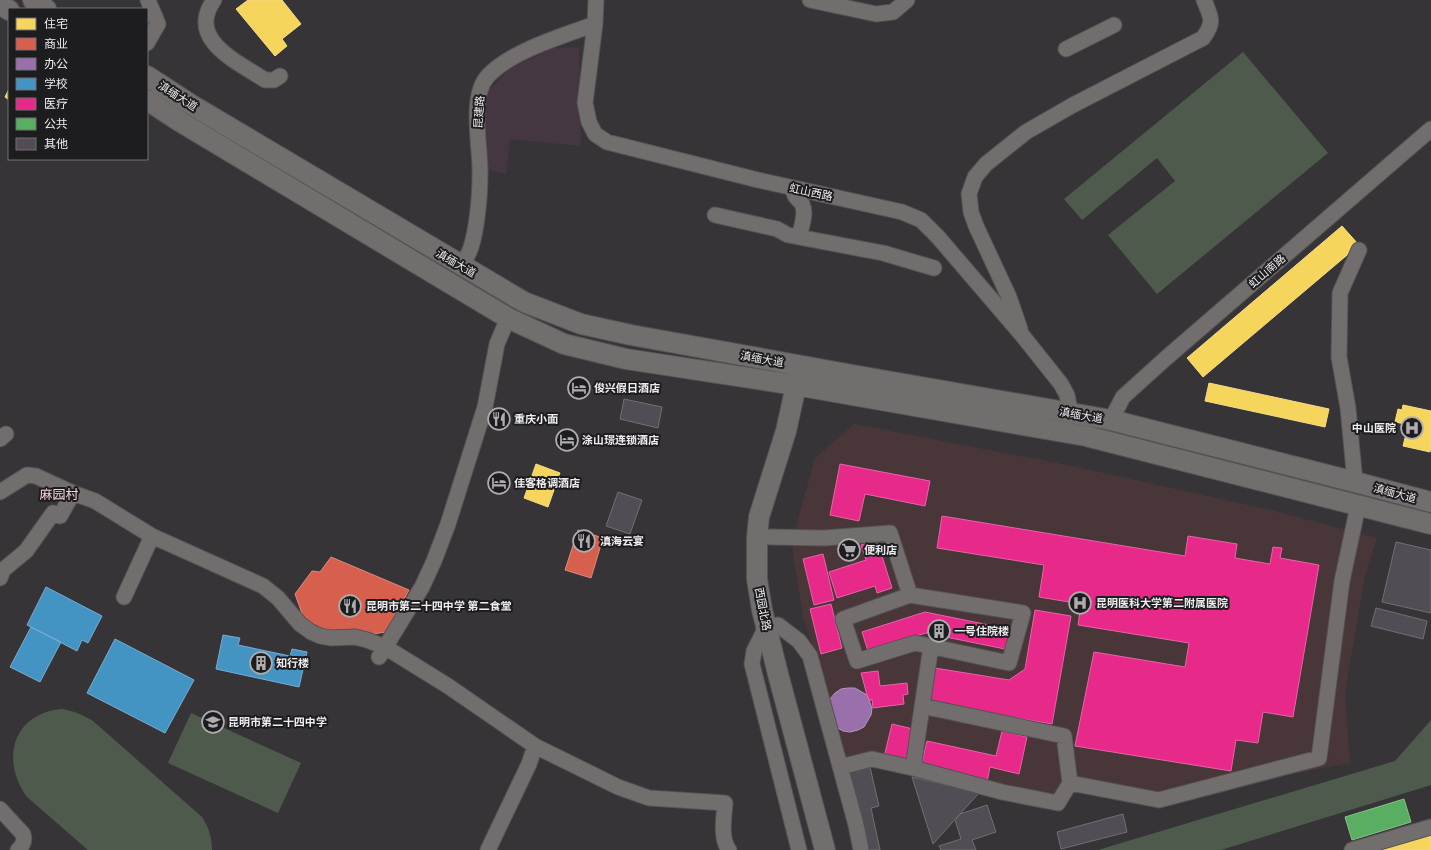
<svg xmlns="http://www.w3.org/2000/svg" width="1431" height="850" viewBox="0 0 1431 850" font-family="'Playfair Display','Noto Sans SC',serif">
<rect width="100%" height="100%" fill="#363437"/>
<path fill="#453741" d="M579,47L581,146L510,139L506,174L482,169L479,113L487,92L511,68L553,48Z"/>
<path fill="#483638" d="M854,424L1068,465L1275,511L1377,538L1365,576L1345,692L1350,763L1159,800L1070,783L1058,803L868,764L842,766L812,645L803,616L793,555V537L815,458Z"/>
<path fill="#4e5b4c" d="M1243,52L1328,153L1157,294L1108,235L1175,181L1157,158L1082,220L1064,199Z
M62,709C74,711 83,715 93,721L202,817C209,828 212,838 212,850H88L27,797C0,760 13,713 62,709Z
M191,713L301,763L278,813L168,763Z
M1431,720V785L1221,850H1098L1395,761Z"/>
<path fill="#f6d55c" stroke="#f4dc88" d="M248,0H282L301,24L282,39L287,46L275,56L236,9Z
M9,89V100L5,97Z
M1342,226L1359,245L1203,377L1187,358Z
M1209,383L1329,409L1325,427L1205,401Z
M1403,405L1431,411V447L1430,452L1403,446L1406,434H1408L1410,425L1395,422L1398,409L1402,410Z
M536,464L560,473L548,507L524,498Z
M1431,835V850H1382Z"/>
<path fill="#d6604d" stroke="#de8a7e" d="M578,530L603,538L591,578L565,570Z
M331,557L409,590L386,632L366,635L322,631L304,619L295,594L312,571L320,572Z"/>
<path fill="#9970ab" stroke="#b396c0" d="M848,688H855L867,695L872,708L871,715L864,727L858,730L850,732L843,731L836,727L828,707L830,699L835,693L841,689Z"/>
<path fill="#4393c3" stroke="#77aed0" d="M46,587L102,616L88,643L82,640L77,651L27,625Z
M31,627L61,642L40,682L10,667Z
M223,635L240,638L238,645L290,656L292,649L307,652L299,687L216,669Z
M115,639L194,680L165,733L87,693Z"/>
<path fill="#e7298a" stroke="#e964a9" d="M840,464L930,481L925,506L865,494L859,521L830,515Z
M942,516L1185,556L1188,536L1237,544L1235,558L1270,564L1273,547L1282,548L1280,558L1319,565L1293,717L1263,712L1258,743L1236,740L1231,771L1075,746L1094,652L1185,667L1189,643L1078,625L1081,604L1039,597L1044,565L937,548Z
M877,540L892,588L877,593L875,586L837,598L829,572L866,560L861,545Z
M823,554L834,600L814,605L803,559Z
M831,604L842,648L821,654L810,609Z
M1035,610L1071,616L1052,724L929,703L935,668L1009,680L1025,669Z
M925,612L1014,630L1010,650L926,633L868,651L862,632Z
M878,671L880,686L907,683L908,694L903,695L904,704L873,708L872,699L870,701L867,695L861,673Z
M892,724L913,729L906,762L884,757Z
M1002,731L1027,737L1019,774L990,767L987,782L921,767L927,741L996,756Z"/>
<path fill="#5aae61" stroke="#87c18c" d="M1404,799L1411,822L1352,840L1345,817Z"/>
<path fill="#524d54" stroke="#706f71" d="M624,399L662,407L658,428L620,419Z
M618,492L642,500L630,534L606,526Z
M1396,542L1431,550V613L1382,602Z
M1376,608L1427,621L1423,639L1371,626Z
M870,767L879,806L871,808L880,850H864L846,773Z
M912,777L979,793L933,844Z
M987,805L996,832L972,840L976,850H941L939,846L961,839L955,820L960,814Z
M1123,814L1127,832L1061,849L1057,832Z"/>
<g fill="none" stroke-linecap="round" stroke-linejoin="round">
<g stroke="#545254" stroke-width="17">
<path id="minor" d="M214,0C186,40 238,62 265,80H274L280,76
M596,0L595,24L585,103L589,122L595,134L607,142L758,180L902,212L921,220L938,237L1022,335L1061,384L1067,395L1071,414
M810,0L876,14L893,12L907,0
M147,43L158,24L148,0
M1066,49L1114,25
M793,188C794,199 797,196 802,204C807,214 801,227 799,237
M715,215L777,229L788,235L883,253L934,268
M461,266C465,260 469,254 471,247C477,229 480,195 480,175C481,149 469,98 487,77C510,51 563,36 595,24
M1020,329L1009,297L976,226L971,212L969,194L975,177L986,164L1026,132L1073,105L1203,38C1215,22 1211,17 1204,0
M1111,420L1123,397L1165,359L1431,129
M0,439L6,434
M1355,482L1348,408L1339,357L1340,293L1359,250
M0,492L27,475L36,476L73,493L95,501L152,536L263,586L278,598L300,624L311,632L320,636L331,638L355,637L367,640L385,647L448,686L535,746L618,787L649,798L725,803C724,818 720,838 729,850
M770,537L824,538L890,533L910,595L1023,613L1009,663L915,643L857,661L843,619L910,595
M0,578L3,570L26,551L53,513L60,516L73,493
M124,597L152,536
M778,625L799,641L810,656L856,825L861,850
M766,627L754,651L752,664L799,850
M379,657L422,587L434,561L448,524L485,407L497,344L508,318
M840,767L872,759L913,768L931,646
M913,768L1002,792L1058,803L1070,783L1064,736L922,706
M1070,783L1159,800L1319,758L1342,581L1358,506
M0,809L23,834C25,840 23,846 18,850
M488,850L529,764L535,746
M1352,850L1431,827"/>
</g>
<g stroke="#545254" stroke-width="22">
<path id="major" d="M33,0L46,9
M0,4L9,10
M147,76L190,104L524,302L581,324L631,335L847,374L1111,420L1355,482L1431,502
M147,100L179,121L508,318L564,344L626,359L795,385L1086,436L1431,524
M799,372L786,431L759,517L757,537V579L762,610L778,674L825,850"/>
</g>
<use href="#minor" stroke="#726e6d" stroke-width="15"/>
<use href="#major" stroke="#726e6d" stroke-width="20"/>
</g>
<defs>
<g id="hotel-ring" transform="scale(1.15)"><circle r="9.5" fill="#1d1c1e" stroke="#aeacaf" stroke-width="1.5"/><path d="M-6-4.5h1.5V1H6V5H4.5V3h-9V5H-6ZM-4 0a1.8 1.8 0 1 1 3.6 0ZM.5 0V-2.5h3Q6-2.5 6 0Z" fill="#aeacaf"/></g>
<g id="restaurant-ring" transform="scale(1.15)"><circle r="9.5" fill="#1d1c1e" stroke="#aeacaf" stroke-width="1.5"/><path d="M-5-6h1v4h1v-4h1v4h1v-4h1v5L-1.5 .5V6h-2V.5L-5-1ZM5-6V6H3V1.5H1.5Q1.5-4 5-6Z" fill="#aeacaf"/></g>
<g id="hospital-ring" transform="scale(1.15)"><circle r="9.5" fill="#1d1c1e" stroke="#aeacaf" stroke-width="1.5"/><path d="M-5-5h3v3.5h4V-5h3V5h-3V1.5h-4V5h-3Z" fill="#aeacaf"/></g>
<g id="supermarket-ring" transform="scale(1.15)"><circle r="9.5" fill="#1d1c1e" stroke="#aeacaf" stroke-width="1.5"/><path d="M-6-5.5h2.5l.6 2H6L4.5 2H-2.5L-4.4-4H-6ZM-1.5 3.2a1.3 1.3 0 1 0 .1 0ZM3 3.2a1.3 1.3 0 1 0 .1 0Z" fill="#aeacaf"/></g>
<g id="building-ring" transform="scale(1.15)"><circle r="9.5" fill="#1d1c1e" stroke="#aeacaf" stroke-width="1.5"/><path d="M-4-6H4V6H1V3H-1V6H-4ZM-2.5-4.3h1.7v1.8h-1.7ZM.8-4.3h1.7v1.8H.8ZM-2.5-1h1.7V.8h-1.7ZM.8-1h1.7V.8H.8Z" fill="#aeacaf"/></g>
<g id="school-ring" transform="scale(1.15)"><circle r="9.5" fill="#1d1c1e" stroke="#aeacaf" stroke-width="1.5"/><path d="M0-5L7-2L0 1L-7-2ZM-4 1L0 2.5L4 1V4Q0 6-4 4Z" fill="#aeacaf"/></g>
</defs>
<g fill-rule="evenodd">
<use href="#hotel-ring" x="579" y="388"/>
<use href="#restaurant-ring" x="499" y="419"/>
<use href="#hospital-ring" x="1412" y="428"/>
<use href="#hotel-ring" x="567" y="440"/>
<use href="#hotel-ring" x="499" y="483"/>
<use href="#restaurant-ring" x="584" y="541"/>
<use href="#supermarket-ring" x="849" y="550"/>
<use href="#hospital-ring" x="1080" y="603"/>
<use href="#restaurant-ring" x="350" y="606"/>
<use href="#building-ring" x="939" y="631"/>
<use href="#building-ring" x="261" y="663"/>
<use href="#school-ring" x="213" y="722"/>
</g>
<g text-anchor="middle" stroke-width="4" stroke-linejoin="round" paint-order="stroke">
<g font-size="11" fill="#efedf0" stroke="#1d1c1e">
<text transform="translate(178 96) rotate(33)" y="4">滇缅大道</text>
<text transform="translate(479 112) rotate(-86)" y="4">昆建路</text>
<text transform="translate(811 192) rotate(12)" y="4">虹山西路</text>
<text transform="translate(456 263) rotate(30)" y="4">滇缅大道</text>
<text transform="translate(1267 271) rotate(-41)" y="4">虹山南路</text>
<text transform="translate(762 359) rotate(10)" y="4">滇缅大道</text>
<text transform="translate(1081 415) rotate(10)" y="4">滇缅大道</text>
<text transform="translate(1395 493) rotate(15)" y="4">滇缅大道</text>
<text transform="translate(763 609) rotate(79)" y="4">西园北路</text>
</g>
<g font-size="11" font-weight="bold" fill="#efedf0" stroke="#1d1c1e" text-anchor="start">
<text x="594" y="392">俊兴假日酒店</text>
<text x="514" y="423">重庆小面</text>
<text x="1396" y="432" text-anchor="end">中山医院</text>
<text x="582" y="444">涂山璟连锁酒店</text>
<text x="514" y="487">佳客格调酒店</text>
<text x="600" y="545">滇海云宴</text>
<text x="864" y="554">便利店</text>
<text x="1096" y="607">昆明医科大学第二附属医院</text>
<text x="366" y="610">昆明市第二十四中学 第二食堂</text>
<text x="954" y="635">一号住院楼</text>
<text x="276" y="667">知行楼</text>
<text x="228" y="726">昆明市第二十四中学</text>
</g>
<g font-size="13" fill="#f6d3da" stroke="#1d1c1e">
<text x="59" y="499">麻园村</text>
</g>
</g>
<rect x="8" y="8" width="140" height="152" fill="#1d1c1e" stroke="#717072"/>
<rect x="16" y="18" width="20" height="12" fill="#f6d55c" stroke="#717072"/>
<text x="44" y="28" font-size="12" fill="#efedf0">住宅</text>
<rect x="16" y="38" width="20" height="12" fill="#d6604d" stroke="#717072"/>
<text x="44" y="48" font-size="12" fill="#efedf0">商业</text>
<rect x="16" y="58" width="20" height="12" fill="#9970ab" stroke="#717072"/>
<text x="44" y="68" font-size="12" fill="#efedf0">办公</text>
<rect x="16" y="78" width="20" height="12" fill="#4393c3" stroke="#717072"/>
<text x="44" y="88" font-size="12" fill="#efedf0">学校</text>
<rect x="16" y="98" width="20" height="12" fill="#e7298a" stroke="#717072"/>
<text x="44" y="108" font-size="12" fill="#efedf0">医疗</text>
<rect x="16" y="118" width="20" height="12" fill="#5aae61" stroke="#717072"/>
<text x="44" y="128" font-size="12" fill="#efedf0">公共</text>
<rect x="16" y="138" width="20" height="12" fill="#524d54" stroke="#717072"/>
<text x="44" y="148" font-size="12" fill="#efedf0">其他</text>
</svg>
